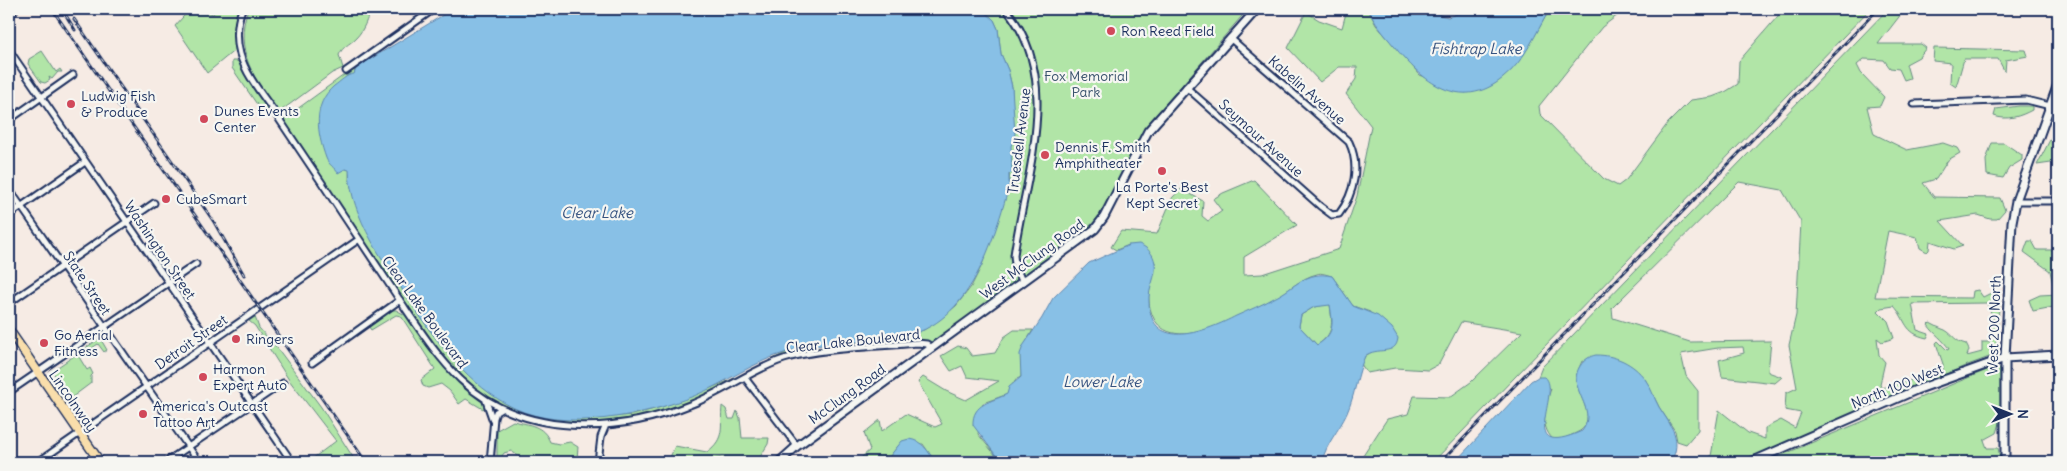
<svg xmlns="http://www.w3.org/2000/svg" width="2067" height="471" viewBox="0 0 2067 471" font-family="Delius,sans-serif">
<rect width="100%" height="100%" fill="#f6ebe4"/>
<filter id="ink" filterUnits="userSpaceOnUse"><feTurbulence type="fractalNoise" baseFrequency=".02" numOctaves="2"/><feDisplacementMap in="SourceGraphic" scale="10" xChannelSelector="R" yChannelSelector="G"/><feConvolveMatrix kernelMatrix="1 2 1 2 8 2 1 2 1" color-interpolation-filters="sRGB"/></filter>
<g filter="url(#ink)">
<path fill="#b1e5a7" stroke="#668a82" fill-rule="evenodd" d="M190,9H199L213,14L218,9H238L234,36L236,49L207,73L175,26Z
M248,9H371C367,19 364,30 356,38C349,45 343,46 339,55L343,68L332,73L278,113C255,79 233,51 248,9Z
M982,9H1248L1150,122L1100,215L1090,226L932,344L926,341L791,356L698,400L641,418L594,424H567L522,415L483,396L447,362L419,325L282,120L355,67L349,180L355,200L363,221L388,268L428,328L446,351L469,375L489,392L514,407L532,414L556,418H601L632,415L662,407L728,381L787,352L856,343L924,330L956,306L971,287L982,265L1009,187L1012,87L1008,70L1001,54L998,29L994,20Z
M1347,9H1368L1376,25L1420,75L1465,93L1491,86L1523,56L1550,9H1626L1602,27L1539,106L1540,114L1604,179L1618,186L1626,180L1668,123L1691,100L1712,97L1725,92L1738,84L1739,61L1784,9H1870L1433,462H1359L1387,419L1408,414L1414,396L1450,397L1471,382L1522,332L1461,322L1439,364L1428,370L1395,368L1367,373L1361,364L1365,356L1373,351L1370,312L1353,306L1332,276C1327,275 1321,272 1317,274C1300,278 1289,291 1274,299C1242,314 1159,367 1149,303C1147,290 1155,276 1155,262L1129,245L1116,250L1111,247L1121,231L1157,234L1172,198L1181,189L1203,201L1202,216L1208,221L1222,211L1213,199L1223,193L1254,180L1297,225L1244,257V275L1262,274L1339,249L1357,196L1371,126L1346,94L1356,79L1357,67H1339L1320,82L1288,48L1306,12L1319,20L1342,28Z
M1888,9H1896L1902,13L1878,44H1921L1926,48L1919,57L1906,64L1910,78L1904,80L1899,69L1890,68L1884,60L1864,59L1857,65L1861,73L1884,97L1880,106L1867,107L1874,134L1907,150L1943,143L1957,148L1960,153L1948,160L1936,179L1923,183L1934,197L2000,198L2005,210L1997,219H1990L1978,215L1940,221L1963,246L1954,249L1930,241L1929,250L1927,252L1920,248L1917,237L1888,231L1875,297L1972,298L1973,291L1978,290L1983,297L1993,292L2000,295L1996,348L1992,356L1965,366L1743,462H1710L1719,410L1748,433L1765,439V428L1781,420L1795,428L1801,413L1785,410L1786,393L1797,388L1789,345L1796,315L1801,222L1782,190L1739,182L1612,308L1613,318L1690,342L1771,341L1768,372L1782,377L1775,383L1722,377L1719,360L1744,353L1743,347L1718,348L1681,354L1686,376L1698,391V430L1686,444L1677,441L1675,431L1659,407L1645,379L1582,361C1579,368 1575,377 1577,384C1581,401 1599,423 1576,433C1568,437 1561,440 1553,439C1539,426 1545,405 1551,389L1538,377L1542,367ZM1987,303L1993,318L1990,342H1982V352L1967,356L1969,350L1966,344C1954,341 1954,335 1945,330C1939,328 1936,326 1930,323L1928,325C1934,334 1943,339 1949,349L1947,350L1938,341L1936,343L1943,364V373L1938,372L1936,369L1912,380L1881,388L1880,384L1885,362L1879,355L1877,338L1882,342L1894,338L1888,321L1878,311L1881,308L1894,306C1907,320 1903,333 1927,338L1929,334L1917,330L1912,304Z
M1934,48L2026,50L2028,56L2006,60L2005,72L1998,59H1964L1956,87L1950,83L1951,63L1933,61Z
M42,51L56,72L60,69L62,72H58L52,79L49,77L50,80L45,83L41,82L28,64L29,59Z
M232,61H237L240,64L269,111V116H265L232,68Z
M2019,106H2032V110C2021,116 2007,121 1994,116L1996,109Z
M2053,134L2058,139V162L2037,165Z
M1992,143H2004L2022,155V160L2009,168L2003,178L1987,175L1986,160Z
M2028,241H2032L2037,250H2058V286L2053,284L2050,271L2024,252Z
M2058,294V306L2033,311L2029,300L2040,295Z
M1330,304C1332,324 1335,333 1317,345L1299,326L1301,315L1314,307Z
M392,310H396L405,315L460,382L484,404L485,407L483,409L466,399L459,404L450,391L441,384L428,388L423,386L421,380L435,369L401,316L396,315L371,330L369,327Z
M255,317L259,328L278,349L321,407L356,462H308L336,441L289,380L255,326L249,321Z
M1014,330H1033C1020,351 1023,354 1021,377L1015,380L1008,394L983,403L978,434L1001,462H935L923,444L898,446L886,462H856L870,450L864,433L880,420L882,431L906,414L935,427L942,424L918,382L923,377L946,391L966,400L999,381L967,377L962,366L951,371L941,356L958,346L966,348L972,356L995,353L1004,337Z
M100,338L107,350L104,352L98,344L79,357L87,370L90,368L93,374L91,376V383L71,398L52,371Z
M1994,367L2000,369V423L1997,433L1984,440L1987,448H1998L2001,462H1765Z
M722,406L726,409L729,419H734L737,411L740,418L742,438H769L768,444L757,462H742L736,459L722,457L698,462H668L675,446L707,452C726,438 720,427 722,406Z
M513,421C530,425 543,425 550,442L559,444L570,442L578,447L577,459L572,462L546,460L544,462H527L511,451L504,453L500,459L497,458V430Z"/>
<path fill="#88c0e6" stroke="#5c86b0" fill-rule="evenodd" d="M453,9H982L994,20L998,29L1001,54L1008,70L1012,87L1015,134L1011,146L1012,173L1009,174V187C991,248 968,329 895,338C861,343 820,342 787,352C755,361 725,383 694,396C643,416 565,432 514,408C469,386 438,343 411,303C386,264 350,218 349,170L345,169L338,173C335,168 328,164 326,158C317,133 312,105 334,86C340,82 347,74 354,74L356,69L364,63Z
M1368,9H1435L1440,15L1448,17L1460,13L1463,9H1550C1536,32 1525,61 1503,78C1460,113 1422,81 1394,46C1384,34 1374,23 1368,9Z
M1139,244C1148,248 1153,253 1155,263C1157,276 1148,288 1149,301C1150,355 1209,330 1236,316C1249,310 1262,305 1274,298C1295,288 1306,270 1332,276L1353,306L1378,316L1392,328L1398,338C1396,357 1377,346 1365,356C1357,374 1355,395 1347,413C1339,431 1326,443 1322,462H1001L973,425C972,403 992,402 1007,394L1009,387L1021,377L1020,354L1023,346L1042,318L1053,298L1089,263L1129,245ZM1330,305C1333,324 1335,334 1317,345L1299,326L1301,315L1314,307Z
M1596,355C1615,355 1633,363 1645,379C1651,387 1654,398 1659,407C1671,426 1683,439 1671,462H1455L1531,381L1538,377H1545C1563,392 1514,461 1582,431C1594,415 1581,401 1577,385C1573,372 1583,357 1596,355Z
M909,439C923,441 928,451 935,462H885L902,441Z"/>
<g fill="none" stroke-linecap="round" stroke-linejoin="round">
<g stroke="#1b2f5e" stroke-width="9">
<path id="street" d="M242,9C237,23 236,39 240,54C246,75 261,93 273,110C289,134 306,159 322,183C348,222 373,260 399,299C418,327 437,357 461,380C523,439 618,434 692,404C723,392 753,369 784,359C821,348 878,347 917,343L927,344L931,348
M1006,9C1064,78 1025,176 1014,255L1015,265L1022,281
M9,50L292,462
M346,71L434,9
M1186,87L1320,206L1332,215L1339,214C1355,193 1360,165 1349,142L1230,38
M1914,104L2026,100L2050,106
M9,120L73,75
M9,189L199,462
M2016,201H2058
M9,215L85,162
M9,303L154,203
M312,363L400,300
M745,378L797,446
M9,392L196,264
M486,401L493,421
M38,462L358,240
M166,462L283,383
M490,462L494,418L496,412L501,409
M598,462L601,437L606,425"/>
</g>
<g stroke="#1b2f5e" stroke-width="11">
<path id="secondary" d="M779,462L797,446L1095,229L1104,217L1148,131L1257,9
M1751,462L1916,390L2005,358L2058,355
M2005,462V358L2012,222L2016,201L2058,84"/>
</g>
<g stroke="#1b2f5e" stroke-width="11">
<path id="primary" d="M9,15L14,9
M9,330L100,462"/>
</g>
<use href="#street" stroke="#f6f6f2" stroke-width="5"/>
<use href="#secondary" stroke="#f6f6f2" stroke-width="7"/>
<use href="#primary" stroke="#f9deab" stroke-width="8"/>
<g stroke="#1b2f5e" stroke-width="3">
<path id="rail" d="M52,9L366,462
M62,9L75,30
M74,19L214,222L244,275
M1441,462L1878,9"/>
</g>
<use href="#rail" stroke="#f6f6f2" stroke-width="1" stroke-dasharray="4" stroke-linecap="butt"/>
</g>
</g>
<g fill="#d1495b" stroke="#f6f6f2" stroke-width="2">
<circle cx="1111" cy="31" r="5"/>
<circle cx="71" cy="104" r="5"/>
<circle cx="204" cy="119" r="5"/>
<circle cx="1045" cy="155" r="5"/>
<circle cx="1162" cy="171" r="5"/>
<circle cx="166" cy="199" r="5"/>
<circle cx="236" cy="339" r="5"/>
<circle cx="44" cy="343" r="5"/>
<circle cx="203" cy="377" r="5"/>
<circle cx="143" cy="414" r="5"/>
</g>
<g text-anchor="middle" stroke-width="4.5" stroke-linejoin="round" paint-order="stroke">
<g font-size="14" fill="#1b2f5e" stroke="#f6f6f2" text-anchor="start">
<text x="1121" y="36">Ron Reed Field</text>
<text x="81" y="101">Ludwig Fish<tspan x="81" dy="16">&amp; Produce</tspan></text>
<text x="214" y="116">Dunes Events<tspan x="214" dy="16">Center</tspan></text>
<text x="1055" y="152">Dennis F. Smith<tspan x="1055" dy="16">Amphitheater</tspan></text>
<text x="1162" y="192" text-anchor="middle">La Porte's Best<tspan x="1162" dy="16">Kept Secret</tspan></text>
<text x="176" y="204">CubeSmart</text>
<text x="54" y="340">Go Aerial<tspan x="54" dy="16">Fitness</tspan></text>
<text x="246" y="344">Ringers</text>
<text x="213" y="374">Harmon<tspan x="213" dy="16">Expert Auto</tspan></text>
<text x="153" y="411">America's Outcast<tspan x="153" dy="16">Tattoo Art</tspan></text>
</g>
<g font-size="14" fill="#39536d" stroke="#f6f6f2">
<text x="1086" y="81">Fox Memorial<tspan x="1086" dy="16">Park</tspan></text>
</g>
<g font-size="14" fill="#1b2f5e" stroke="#f6f6f2">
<text transform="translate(1307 90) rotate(41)" y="5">Kabelin Avenue</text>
<text transform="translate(1261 138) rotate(42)" y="5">Seymour Avenue</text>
<text transform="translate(1019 141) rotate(-83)" y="5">Truesdell Avenue</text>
<text transform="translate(160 250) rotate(56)" y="5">Washington Street</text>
<text transform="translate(1032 259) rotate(-36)" y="5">West McClung Road</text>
<text transform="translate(87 283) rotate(56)" y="5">State Street</text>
<text transform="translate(425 312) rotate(54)" y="5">Clear Lake Boulevard</text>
<text transform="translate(1994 325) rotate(-88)" y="5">West 200 North</text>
<text transform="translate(853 341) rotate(-6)" y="5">Clear Lake Boulevard</text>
<text transform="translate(191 342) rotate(-35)" y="5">Detroit Street</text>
<text transform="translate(1897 386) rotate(-22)" y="5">North 100 West</text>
<text transform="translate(847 394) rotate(-36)" y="5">McClung Road</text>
<text transform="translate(73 401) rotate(55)" y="5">Lincolnway</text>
</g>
<g font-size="15" font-style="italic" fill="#365380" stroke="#f6f6f2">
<text x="1476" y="54">Fishtrap Lake</text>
<text x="597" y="218">Clear Lake</text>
<text x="1102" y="387">Lower Lake</text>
</g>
</g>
<rect width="2067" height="471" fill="none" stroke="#f6f6f2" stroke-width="30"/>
<rect x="15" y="15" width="2037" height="441" fill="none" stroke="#1b2f5e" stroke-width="2" filter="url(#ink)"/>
<g transform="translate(2010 414) rotate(90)" stroke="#f6f6f2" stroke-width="4" paint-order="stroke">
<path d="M0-4L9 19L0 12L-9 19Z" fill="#1b2f5e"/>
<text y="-8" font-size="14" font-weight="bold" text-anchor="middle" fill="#1b2f5e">N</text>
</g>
</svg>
